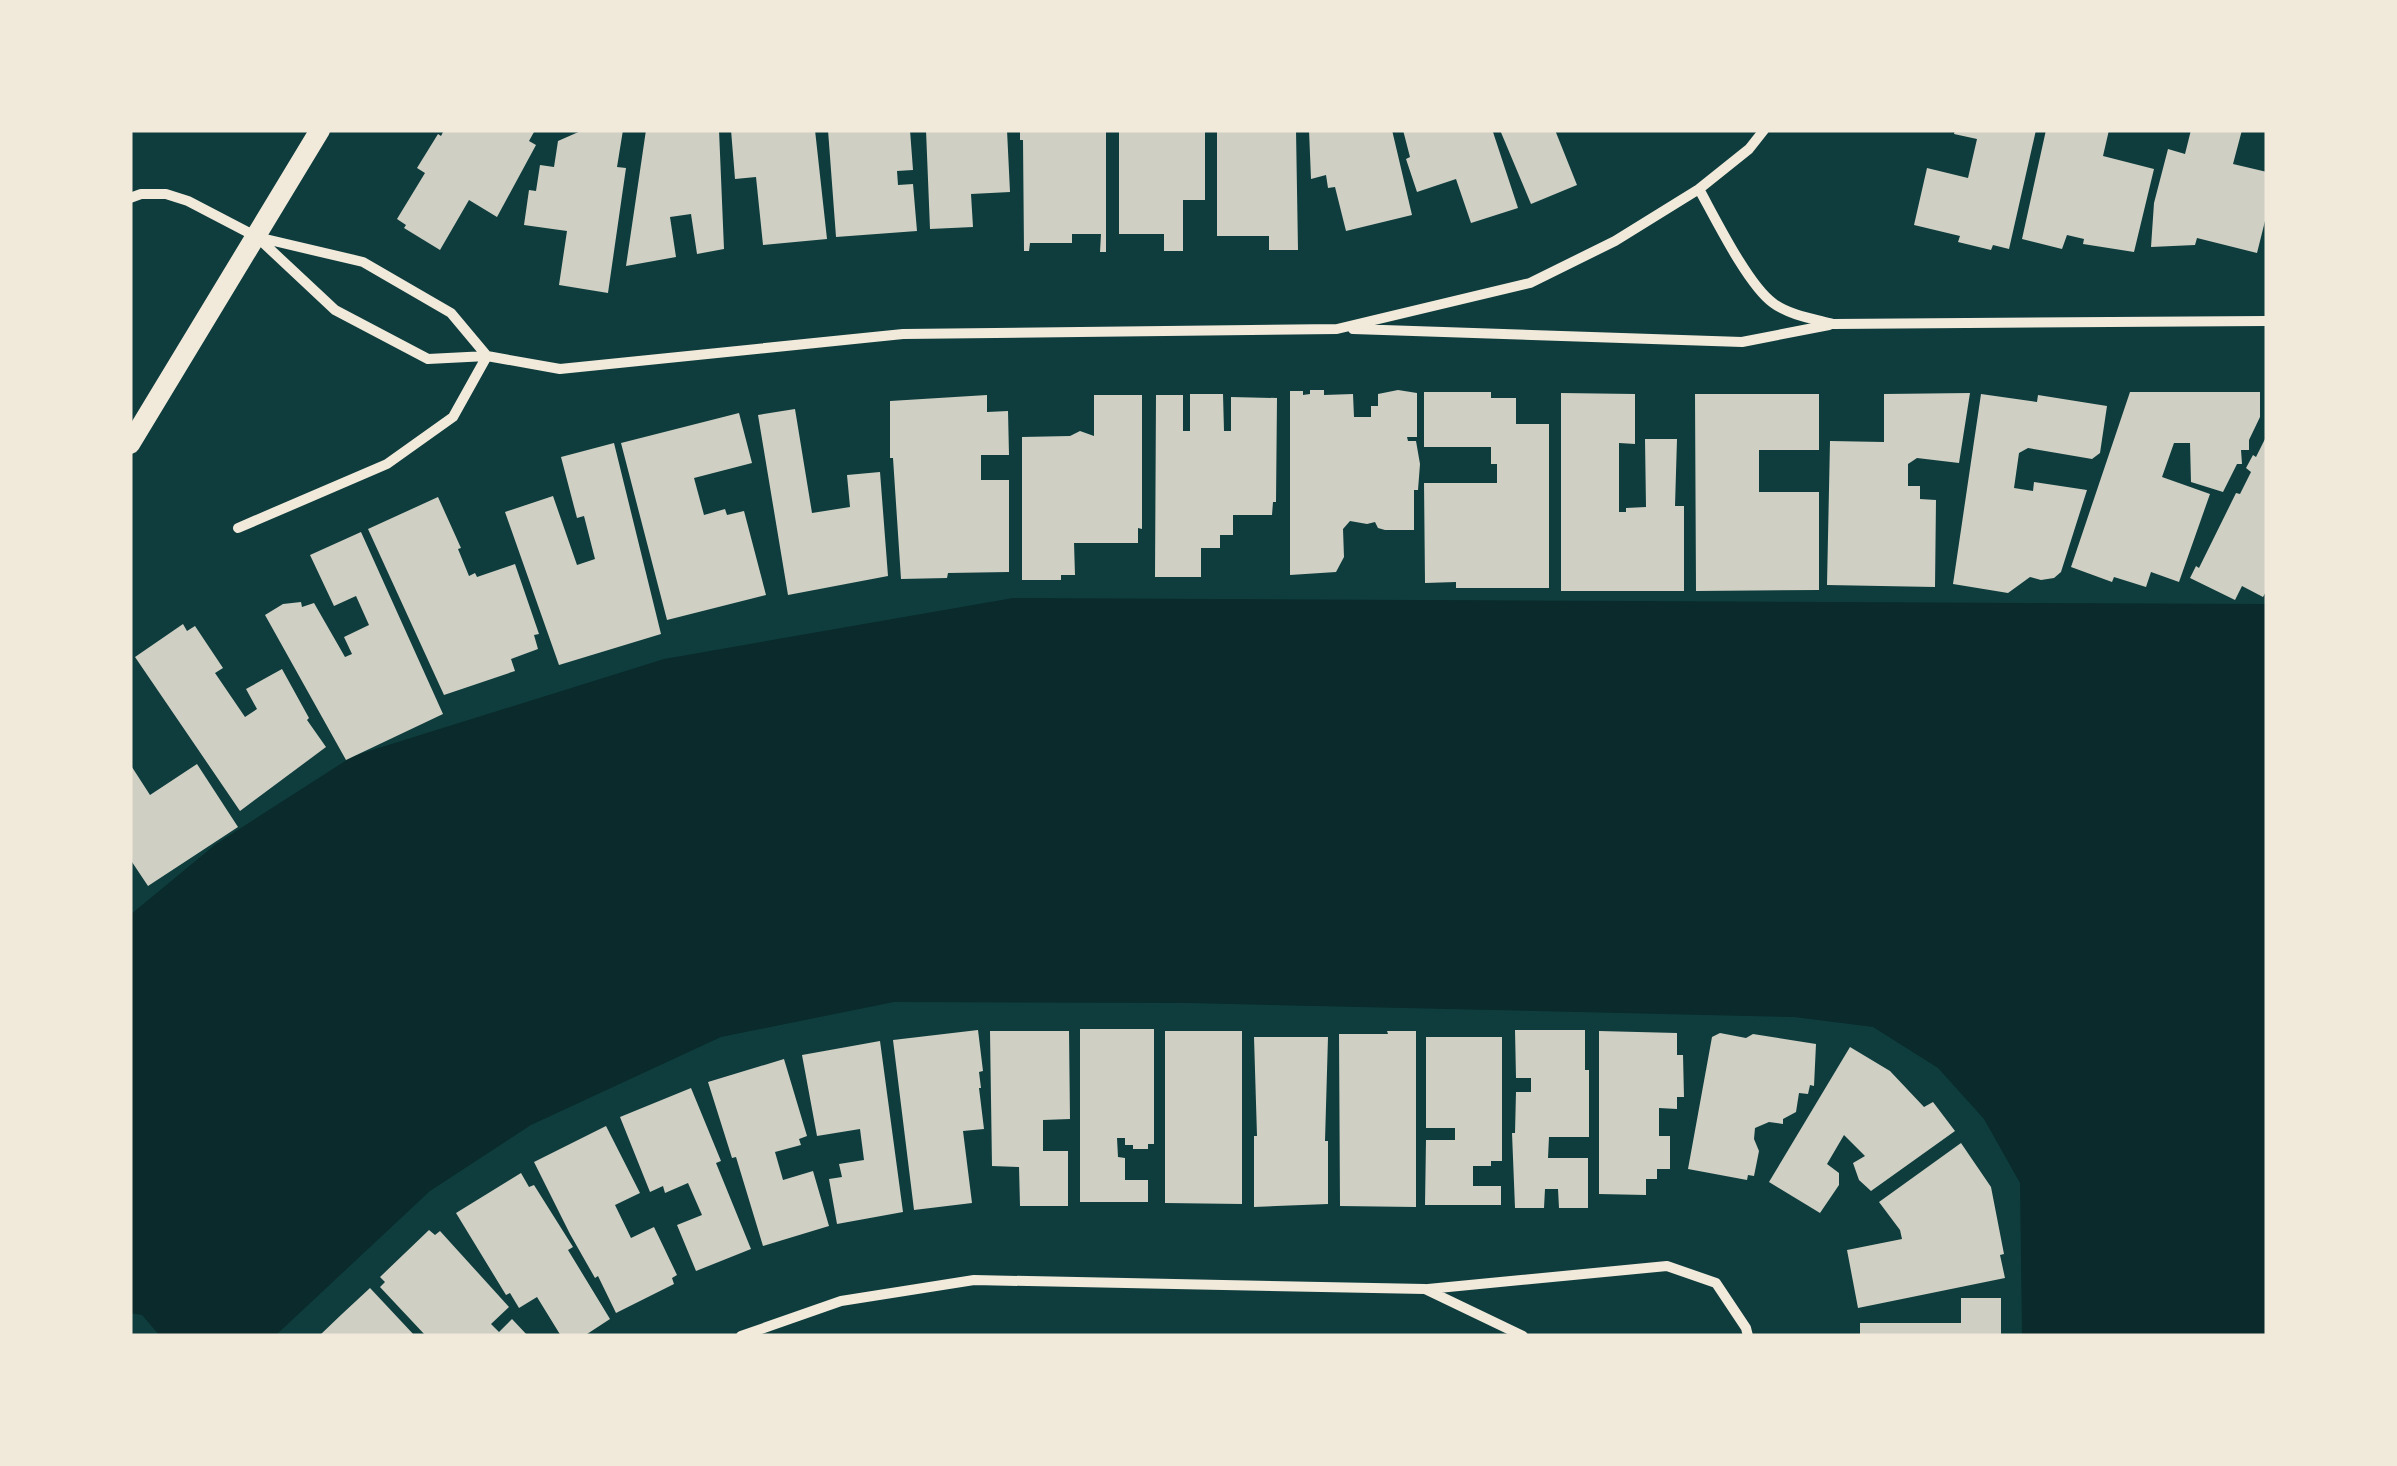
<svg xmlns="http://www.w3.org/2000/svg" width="2397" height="1466" viewBox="0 0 2397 1466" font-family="'Open Sans',sans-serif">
<rect width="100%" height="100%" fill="#0f3d3e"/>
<path fill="#0a2a2b" d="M1013,598L2267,604V1336H2022L2020,1183L1984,1119L1938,1068L1873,1027L1794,1017L1188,1003L894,1002L721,1037L531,1125L430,1191L275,1336H160L142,1315L130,1313V915L216,844L353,756L664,659Z"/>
<path fill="#cfcfc3" d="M444,130H530L534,132L529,141L536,145L497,217L469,200L440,250L404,228L406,225L397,219L425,173L417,168L438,134L441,136Z
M583,130H623L617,167L626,168L608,293L559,285L567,231L524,225L529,190L536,191L540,165L554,167L558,141Z
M646,130H719L724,249L697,254L691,214L670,217L676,257L626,266Z
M731,130H815L827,239L763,245L756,177L735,179Z
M828,130H910L913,170L897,171L898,185L913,184L917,231L836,237Z
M926,130H1007L1010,192L971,194L973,227L930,229Z
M1020,130H1106V252H1100L1101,234H1072V243H1030L1029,251H1024L1023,140H1020Z
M1119,130H1205V200H1183V251H1164V234H1119Z
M1217,130H1296L1298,250H1269V236H1217Z
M1309,130H1392L1412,215L1346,231L1335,187L1328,188L1326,175L1311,179Z
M1403,130L1493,132L1518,208L1471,223L1456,179L1417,192L1406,159L1410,157Z
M1500,130H1555L1577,185L1531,204Z
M1955,130H2036L2009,249L1993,245L1991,250L1958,242L1960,236L1914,225L1927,168L1968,178L1977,139L1954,134Z
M2046,130H2109L2103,156L2154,169L2134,252L2083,244L2084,239L2067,235L2062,249L2022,239Z
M2191,130H2242L2233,164L2267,172V213L2257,253L2197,238L2195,245L2151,247L2154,203L2168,149L2185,154Z
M1310,390H1324V395L1353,394L1354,417H1371V406H1378V394L1398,390L1417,393V437H1407L1408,441H1416L1420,464L1418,490H1414V530H1385L1378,528L1375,522L1367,524L1350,521L1343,529L1344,557L1336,572L1290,575V391H1303V395L1310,394Z
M1424,392H1491V398H1516V424H1549V588H1456V582L1425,583L1424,483H1497V464H1491V447H1424Z
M2130,392H2260V417L2249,440V450H2241L2242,464H2237L2223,492L2191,482L2190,443H2174L2162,477L2210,494L2179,582L2151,572L2146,587L2114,577L2112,582L2071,567Z
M1561,393L1635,394V444L1619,443V512H1626V508L1646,507L1645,439H1677L1675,506H1684V591H1561Z
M1970,393L1959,463L1917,458L1908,464V486H1920V499L1936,500L1935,587L1827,585L1830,441L1884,442V394Z
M1190,394H1223L1224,431H1231V397L1277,398L1276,502H1273L1272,515H1233V535H1220V548H1201V577H1155L1156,395H1183V431H1190Z
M1695,394H1819V450H1759V492H1819V590L1696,591Z
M1981,394L2037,402L2038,395L2107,406L2100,453L2092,459L2028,448L2019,453L2014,488L2033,491L2034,482L2087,490L2061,572L2054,578L2041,580L2030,577L2008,593L1953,584Z
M987,395V412L1008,411L1009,455H981V480H1009V572L948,573L947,578L901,579L893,458H890V401Z
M1094,395H1142V529L1138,528V543H1074L1075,575H1061V580H1022V437L1070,436L1080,431L1094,436Z
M795,409L812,513L850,507L847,475L880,472L888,576L788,595L758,415Z
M739,413L752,463L694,478L704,515L725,509L727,515L744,511L766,595L667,620L621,443Z
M2267,435V590L2263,597L2242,586L2235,600L2190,578L2196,566L2199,568L2236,493L2240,494L2251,472L2246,468L2253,455L2256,457Z
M614,443L661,634L559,665L505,512L553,496L577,565L595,559L584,516L577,518L561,457Z
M438,497L461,548L458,549L469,576L475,573L477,577L515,564L539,634L534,635L538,649L511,659L515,671L444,695L368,529Z
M361,532L443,714L346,760L265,615L283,604L301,602L302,607L314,603L345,657L352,654L344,637L369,625L356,596L334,606L310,555Z
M183,624L187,631L195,626L223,668L215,673L245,717L257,709L246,689L282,669L309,718L307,720L326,747L240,811L135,657Z
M130,764L150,795L197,764L238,827L148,886L130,859Z
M1080,1029H1154V1144H1148V1149H1133V1145H1125V1138H1117L1118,1157L1125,1158V1180H1148V1202H1080Z
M978,1030L983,1071L979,1072L981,1088H979L984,1129L963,1131L972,1203L914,1210L893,1040Z
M1515,1030H1585V1070H1589V1137H1549L1548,1158H1588V1208H1559L1558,1189H1545L1544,1208H1515L1512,1133H1515L1516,1092H1531V1078H1516Z
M990,1031H1069L1070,1119L1043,1120V1151H1068V1206H1020L1019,1167L992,1166Z
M1165,1031H1242V1204L1165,1203Z
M1387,1031H1416V1207L1340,1206L1339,1034H1388Z
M1599,1031L1677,1033V1055H1683L1684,1097H1677V1109L1659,1108V1136H1670V1169H1657V1179H1646V1195L1599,1194Z
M1720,1033L1746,1038L1753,1034L1816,1044L1814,1086L1810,1085L1808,1094L1799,1093L1796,1112L1783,1119V1124L1769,1122L1755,1128L1754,1139L1759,1151L1754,1176L1748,1175L1747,1180L1688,1169L1712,1037Z
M1254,1037H1328L1325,1141H1328V1204L1254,1207V1136H1257Z
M1426,1037H1502V1161H1491V1166H1473V1186H1501V1205H1425L1426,1140H1455V1128H1426Z
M880,1041L903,1212L837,1224L829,1179L842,1177L839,1164L864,1160L860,1129L817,1136L802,1055Z
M1850,1047L1890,1071L1924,1107L1933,1102L1955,1131L1871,1191L1859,1180L1853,1163L1865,1156L1844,1135L1827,1164L1839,1173V1185L1820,1213L1769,1182Z
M784,1059L807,1136L799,1139L801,1145L775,1152L783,1180L813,1171L829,1226L763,1246L736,1157L732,1158L708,1082Z
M691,1088L721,1161L716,1163L751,1249L696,1271L677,1225L702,1215L688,1183L665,1193L663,1186L650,1192L620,1117Z
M606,1126L640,1193L615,1205L631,1238L654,1227L677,1275L672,1278L674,1284L616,1313L598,1276L595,1278L570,1234L534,1162Z
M1961,1143L1991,1187L2004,1254L2000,1255L2005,1278L1858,1308L1847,1250L1902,1239L1900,1230L1879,1202Z
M521,1173L529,1187L534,1185L573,1247L568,1250L610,1319L584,1336H561L537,1297L519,1308L510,1293L506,1295L456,1213Z
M429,1230L435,1235L440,1231L509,1307L491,1324L499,1332L512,1319L528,1336H426L380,1287L385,1282L380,1277Z
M370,1288L415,1336H319L342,1314Z
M1961,1298H2001V1336H1860V1323H1961Z"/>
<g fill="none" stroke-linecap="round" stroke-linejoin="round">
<path stroke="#f1e9da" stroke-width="10" d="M1699,189C1715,218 1748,285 1773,303C1789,315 1814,319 1833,324L2267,321
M130,198L141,194H166L188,201L257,237L363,262L451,313L487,356
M257,237L335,310L428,359L487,356L560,369L903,334L1337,329L1530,283L1615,241L1699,189L1749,149L1764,130
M1353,329L1742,342L1829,325
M238,528L387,464L453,417L487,356
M1428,1289L1667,1266L1716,1283L1746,1328L1748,1336
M741,1336L841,1301L974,1280L1425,1289L1523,1336"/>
<path stroke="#f1e9da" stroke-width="20" d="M130,444L320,130"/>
</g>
<rect width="2397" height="1466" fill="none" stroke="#f1e9da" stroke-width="265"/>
</svg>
